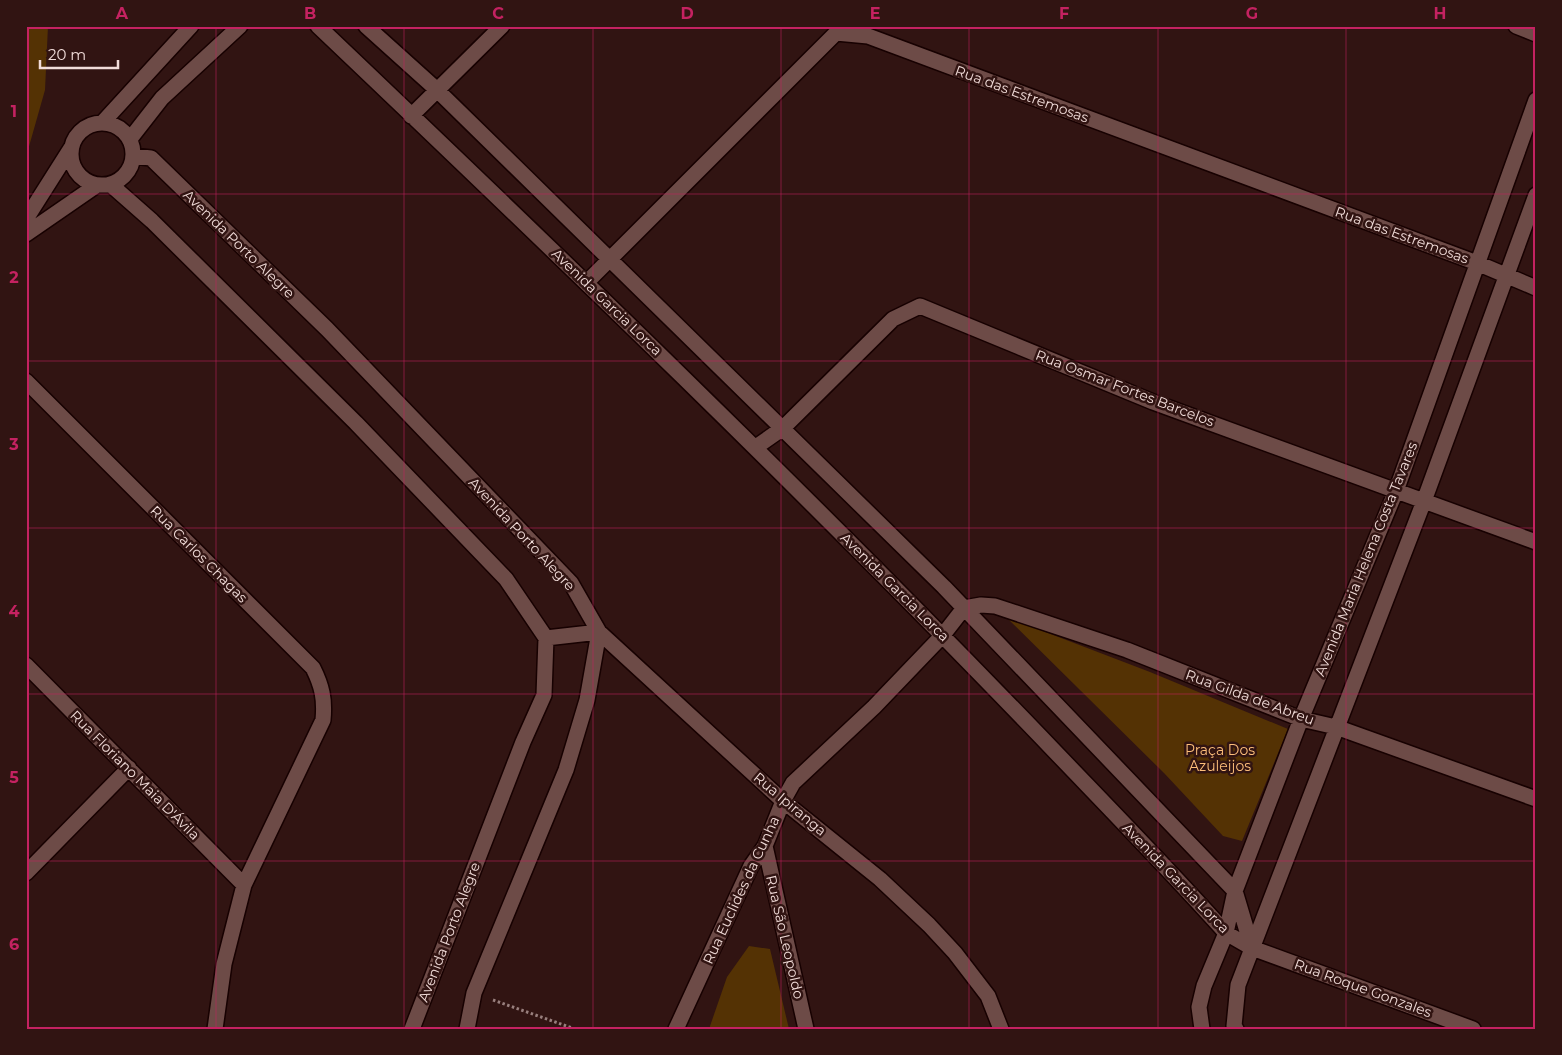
<svg xmlns="http://www.w3.org/2000/svg" width="1562" height="1055" viewBox="0 0 1562 1055" font-family="Montserrat,sans-serif">
<rect width="100%" height="100%" fill="#311412"/>
<path fill="#543204" d="M26,26H48L45,90L26,157Z
M1006,617L1150,672L1288,729L1242,841L1223,836L1164,773Z
M749,946L770,949L789,1029H709L727,977Z"/>
<g fill="none" stroke-linecap="round" stroke-linejoin="round">
<g stroke="#170101" stroke-width="18">
<path id="minor" d="M318,26C563,259 806,493 1040,736C1103,802 1166,866 1226,933L1252,948L1473,1029
M366,26L436,89L944,587L1235,891L1252,948
M1516,26L1536,34
M411,116L502,26
M103,122L191,26
M71 154a31 31 0 1 1 62 0a31 31 0 1 1-62 0Z
M130,139L162,98L240,26
M133,156L151,158L327,329L571,583L599,632L587,700L566,770L474,993L467,1029
M110,184L152,221L356,423L506,579L546,638L544,695L523,742L412,1029
M26,219L71,148
M26,234L97,185
M587,282L836,33L868,36L1477,263L1536,288
M26,381L313,668C322,686 325,699 323,720L244,885L224,964L215,1029
M756,447L783,428L893,319L920,306L1153,402L1536,542
M546,638L599,632L783,801L880,879L929,925L955,953L988,996L1001,1029
M26,665L244,885
M765,846L806,1029
M26,873L129,768
M676,1029L751,866L765,846L783,801L793,783L874,707L943,635L964,608L981,605L995,606L1127,650L1301,719L1336,727L1536,799
M1202,1029L1199,1007L1204,986L1226,933L1235,891L1301,719L1396,491L1536,100
M1236,1029L1234,1026L1238,985L1424,501L1536,195"/>
</g>
<path stroke="#987f7d" stroke-width="3" stroke-dasharray="2.5 2.5" stroke-linecap="butt" d="M493,1000L575,1029"/>
<use href="#minor" stroke="#6d4b47" stroke-width="15"/>
</g>
<path fill="none" stroke="#c42261" stroke-width="1" stroke-opacity="0.55" d="M216,26V1029M404,26V1029M593,26V1029M781,26V1029M969,26V1029M1158,26V1029M1346,26V1029M26,194H1536M26,361H1536M26,528H1536M26,694H1536M26,861H1536"/>
<g text-anchor="middle" stroke-width="5" stroke-linejoin="round" paint-order="stroke">
<g font-size="14" fill="#f1dcd9" stroke="#311412">
<text transform="translate(1022 94) rotate(20)" y="5">Rua das Estremosas</text>
<text transform="translate(1402 235) rotate(20)" y="5">Rua das Estremosas</text>
<text transform="translate(239 244) rotate(44)" y="5">Avenida Porto Alegre</text>
<text transform="translate(607 302) rotate(44)" y="5">Avenida Garcia Lorca</text>
<text transform="translate(1125 388) rotate(21)" y="5">Rua Osmar Fortes Barcelos</text>
<text transform="translate(522 534) rotate(47)" y="5">Avenida Porto Alegre</text>
<text transform="translate(199 554) rotate(45)" y="5">Rua Carlos Chagas</text>
<text transform="translate(1366 559) rotate(-68)" y="5">Avenida Maria Helena Costa Tavares</text>
<text transform="translate(895 587) rotate(45)" y="5">Avenida Garcia Lorca</text>
<text transform="translate(1250 697) rotate(20)" y="5">Rua Gilda de Abreu</text>
<text transform="translate(135 775) rotate(45)" y="5">Rua Floriano Maia D'Ávila</text>
<text transform="translate(790 804) rotate(40)" y="5">Rua Ipiranga</text>
<text transform="translate(1176 878) rotate(46)" y="5">Avenida Garcia Lorca</text>
<text transform="translate(741 890) rotate(-65)" y="5">Rua Euclides da Cunha</text>
<text transform="translate(449 932) rotate(-69)" y="5">Avenida Porto Alegre</text>
<text transform="translate(785 937) rotate(77)" y="5">Rua São Leopoldo</text>
<text transform="translate(1363 988) rotate(20)" y="5">Rua Roque Gonzales</text>
</g>
<g font-size="14" fill="#fdbe7a" stroke="#311412">
<text x="1220" y="755">Praça Dos<tspan x="1220" dy="16">Azuleijos</tspan></text>
</g>
</g>
<rect width="1562" height="1055" fill="none" stroke="#311412" stroke-width="55"/>
<path d="M40 60v8h78v-8" fill="none" stroke="#f1dcd9" stroke-width="2.5"/>
<text x="48" y="60" font-size="15" fill="#f1dcd9" stroke="#311412" stroke-width="4" paint-order="stroke">20 m</text>
<rect x="28" y="28" width="1506" height="1000" fill="none" stroke="#c42261" stroke-width="2"/>
<g font-size="16" text-anchor="middle" font-weight="bold" fill="#c42261">
<text x="122" y="19">A</text>
<text x="310" y="19">B</text>
<text x="498" y="19">C</text>
<text x="687" y="19">D</text>
<text x="875" y="19">E</text>
<text x="1064" y="19">F</text>
<text x="1252" y="19">G</text>
<text x="1440" y="19">H</text>
<text x="14" y="117">1</text>
<text x="14" y="283">2</text>
<text x="14" y="450">3</text>
<text x="14" y="617">4</text>
<text x="14" y="783">5</text>
<text x="14" y="950">6</text>
</g>
</svg>
